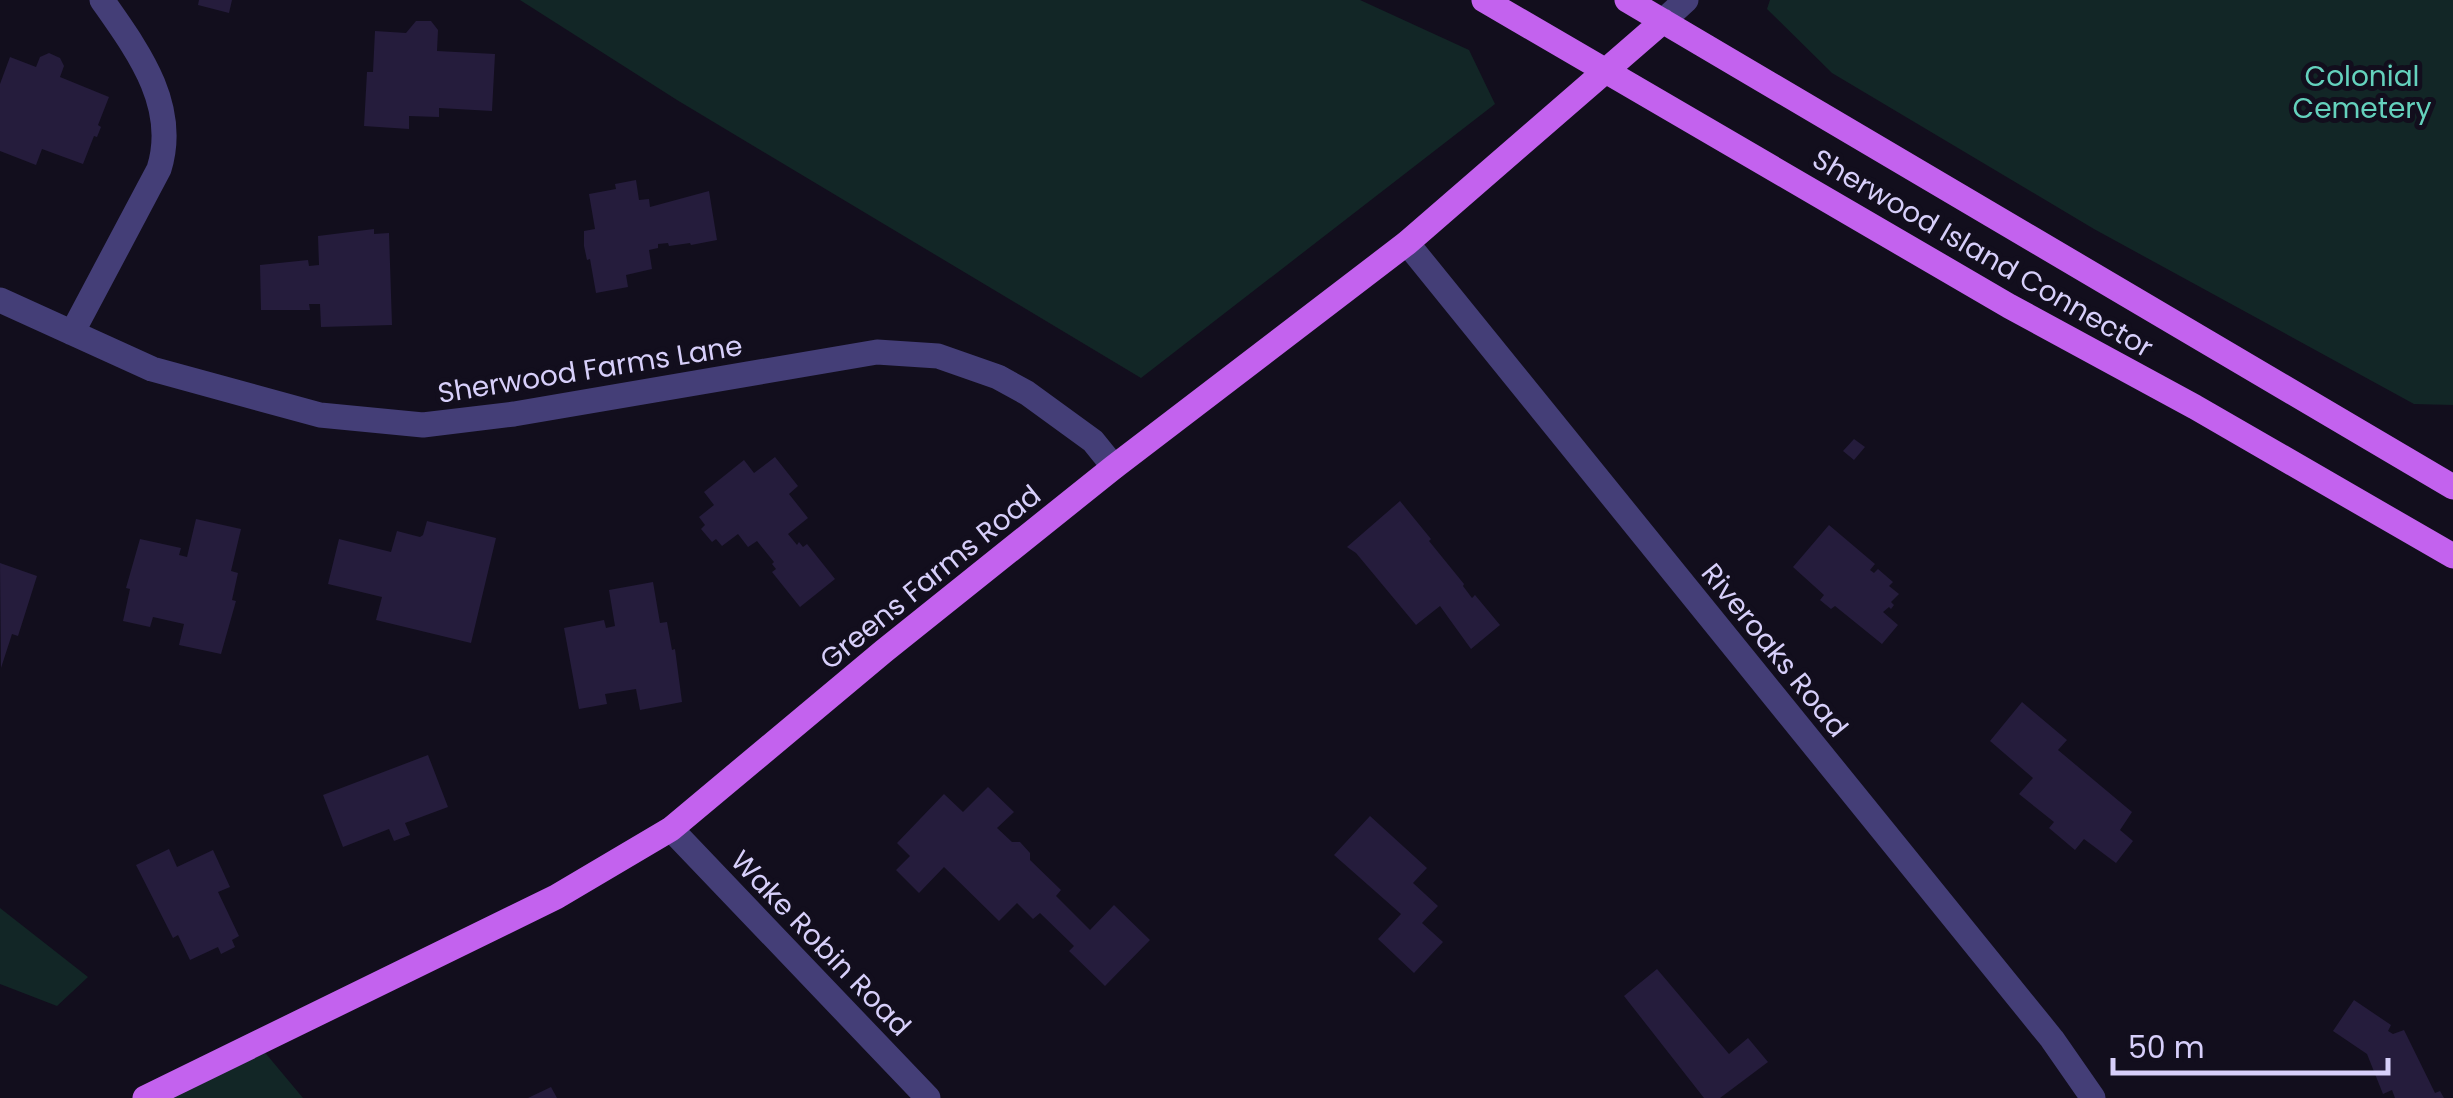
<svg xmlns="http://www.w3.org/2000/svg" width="2453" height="1098" viewBox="0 0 2453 1098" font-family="Poppins,sans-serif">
<rect width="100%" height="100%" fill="#120e1d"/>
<path fill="#122626" d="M520,0H1360L1469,50L1495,104L1141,378L677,100Z
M1770,0H2453V405L2414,404L2094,229L1832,73L1767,9Z
M0,908L88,977L57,1006L0,984Z
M257,1043L303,1098H145Z"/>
<path fill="#251c3c" d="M199,0H232L229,13L198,5Z
M416,21H431L438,30L437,51L495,54L492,111L439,108V117L409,116V129L364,126L367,72H373L375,31L406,33Z
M49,53L60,58L64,66L60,77L109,97L98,125L101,127L97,137L94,136L83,164L42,149L36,165L0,151V84L10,57L36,67L40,57Z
M636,180L639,200L649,199L650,207L709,191L717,240L691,245L690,243L669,246L668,243L658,244V248L649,250L652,269L626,275L628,287L596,293L590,259L587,260L584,246V231L595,229L589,194L616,189L615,184Z
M374,229V234L389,233L392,325L321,327L320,304H309L310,310H261L260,265L308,260L309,266L319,265L318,236Z
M1854,439L1865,447L1854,460L1843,451Z
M775,457L798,486L789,494L808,518L788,534L797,545L799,542L803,547L807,544L835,579L800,607L772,572L776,569L772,564L774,562L757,541L748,547L738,534L722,546L716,539L712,542L701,529L705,525L699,517L714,505L704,492L744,460L754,473Z
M1400,501L1431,539L1429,541L1464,584L1463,586L1472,598L1475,595L1500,625L1471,649L1440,606L1416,625L1356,553L1347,547Z
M196,519L241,529L231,571L238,573L232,600L236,601L221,654L179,645L184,624L153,617L150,627L123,621L130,589L126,588L140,539L181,548L179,555L187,557Z
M427,521L496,538L471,643L376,620L382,597L328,584L339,539L391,552L397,531L420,537L423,535Z
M1829,525L1875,564L1870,570L1874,573L1878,569L1893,582L1889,586L1899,594L1891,602L1894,605L1891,609L1889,607L1883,612L1898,625L1882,644L1835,606L1831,609L1820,600L1824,595L1793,567Z
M0,563L37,576L18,636L12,634L1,668Z
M653,582L660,623L667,622L672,650L675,649L682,702L640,710L636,689L605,694L607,704L579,709L564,628L604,620L606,628L615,626L609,590Z
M2022,702L2067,740L2058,750L2132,812L2120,830L2133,841L2116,863L2084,839L2075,850L2049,828L2054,822L2019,794L2033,778L1990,741Z
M428,755L448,807L405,823L410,835L394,841L389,829L343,847L323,795Z
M988,787L1014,812L997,828L1012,842H1020L1030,853V860L1061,890L1056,896L1090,930L1114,905L1150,940L1105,986L1069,951L1074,946L1040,913L1033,919L1017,903L999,921L944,867L919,893L896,870L910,856L897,843L944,794L963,812Z
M1370,816L1427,868L1413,883L1438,906L1422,923L1443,942L1414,973L1378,939L1401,914L1334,855Z
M169,849L177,867L213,850L230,887L218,892L239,936L232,940L235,947L221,954L218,947L190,960L178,935L173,938L136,865Z
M1657,969L1729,1054L1748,1038L1768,1062L1720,1098H1704L1624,996Z
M2354,1000L2391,1025L2388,1031L2393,1034L2404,1030L2435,1093L2440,1091L2444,1098H2395L2392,1090L2383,1094L2367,1054L2333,1031Z
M551,1087L557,1098H528Z"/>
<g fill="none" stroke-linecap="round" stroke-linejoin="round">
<path stroke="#443e77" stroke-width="25" d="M1663,21L1686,0
M1407,243L2052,1039L2093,1098
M0,300L152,369L320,415L423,425L514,414L877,352L938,356L998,377L1027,393L1093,441L1114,467
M72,333L159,169C179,105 137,50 102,0
M671,829L928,1098"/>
<path stroke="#c362ee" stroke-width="25" d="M1484,0L2009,306L2195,407L2453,556
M1627,0L2453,487
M145,1098L556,897L671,829L884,651L1114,467L1407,243L1663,21"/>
</g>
<g text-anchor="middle" stroke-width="10" stroke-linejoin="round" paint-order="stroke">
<g font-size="28" fill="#64d1bd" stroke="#120e1d">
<text x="2362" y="86">Colonial<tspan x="2362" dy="32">Cemetery</tspan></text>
</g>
<g font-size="28" fill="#d7cffa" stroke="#120e1d">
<text transform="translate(1983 253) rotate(30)" y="10">Sherwood Island Connector</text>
<text transform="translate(590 369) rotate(-9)" y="10">Sherwood Farms Lane</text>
<text transform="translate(930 577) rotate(-39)" y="10">Greens Farms Road</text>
<text transform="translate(1775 650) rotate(51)" y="10">Riveroaks Road</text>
<text transform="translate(821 943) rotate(46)" y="10">Wake Robin Road</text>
</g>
</g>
<path d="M2113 1058v15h275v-15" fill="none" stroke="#d7cffa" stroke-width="5"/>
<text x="2128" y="1058" font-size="30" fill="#d7cffa" stroke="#120e1d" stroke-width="8" paint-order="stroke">50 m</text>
</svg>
